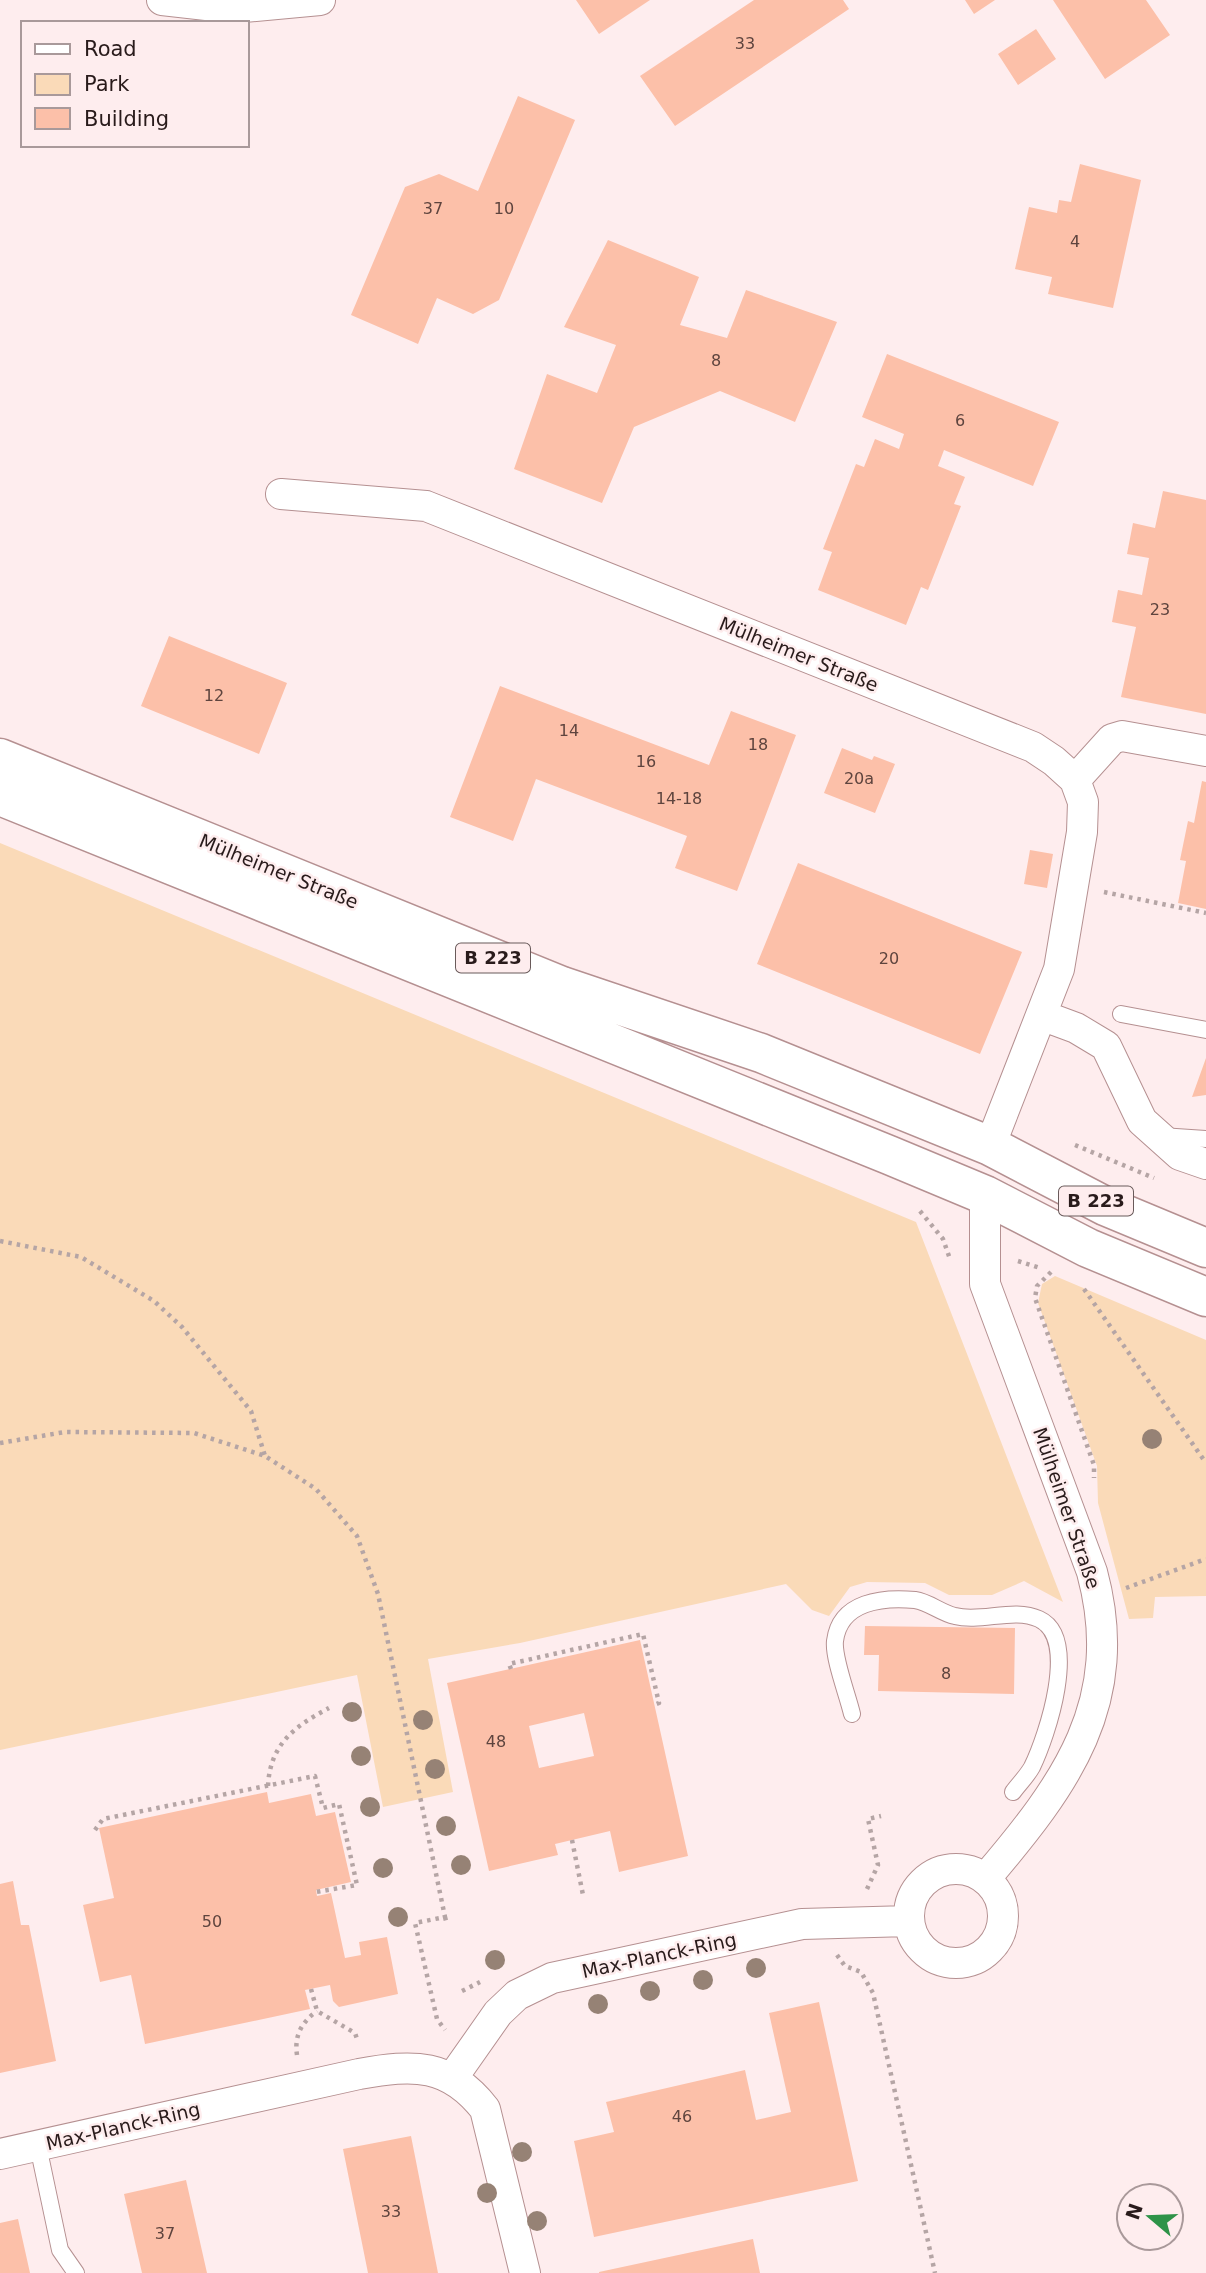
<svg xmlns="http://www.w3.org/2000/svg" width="1206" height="2273" viewBox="0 0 1206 2273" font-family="'DejaVu Sans',sans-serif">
<rect width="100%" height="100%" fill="#feedee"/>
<path fill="#fadab8" d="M0,843L916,1222L1063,1602L1024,1581L992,1595H949L925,1583L867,1582L850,1587L829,1616L812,1610L786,1584L520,1643L428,1659L453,1792L383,1807L357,1675L0,1750Z
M1055,1276L1206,1340V1596L1155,1597L1153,1618L1129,1619L1098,1503L1097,1466L1038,1303L1042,1284Z"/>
<path fill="#fcc0a9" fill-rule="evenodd" d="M576,0H650L599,34Z
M754,0H843L849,9L675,126L640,76Z
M965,0H995L974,14Z
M1053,0H1146L1170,35L1105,79Z
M1036,29L1056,59L1018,85L998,54Z
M518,96L575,120L499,300L473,314L437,298L418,344L351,315L405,187L439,174L478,191Z
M1080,164L1141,180L1113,308L1048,294L1052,277L1015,269L1029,207L1057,213L1059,200L1071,202Z
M608,240L699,277L680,325L727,338L746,290L837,322L795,422L720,391L634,427L602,503L514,469L547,374L597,393L616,345L564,327Z
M887,354L1059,422L1033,486L944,450L938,466L965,477L954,504L961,506L928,590L921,587L906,625L818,590L832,552L823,549L856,464L864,467L875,439L899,449L904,434L862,417Z
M1163,491L1206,500V714L1121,697L1136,627L1112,622L1118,590L1142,595L1149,558L1127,554L1133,523L1155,528Z
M169,636L287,683L259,754L141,706Z
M500,686L709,765L731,711L796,735L737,891L675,868L687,836L536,779L513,841L450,817Z
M842,748L872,760L874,756L895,764L875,813L824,793Z
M1202,781L1206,782V909L1178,903L1186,861L1180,860L1188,821L1194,823Z
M1030,850L1053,854L1047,888L1024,884Z
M798,863L1022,952L980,1054L757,964Z
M1206,1059V1095L1192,1097L1206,1058Z
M865,1626L1015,1628L1014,1694L878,1691L879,1655H864Z
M640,1640L688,1856L619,1872L610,1831L555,1844L558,1855L489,1871L447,1683ZM584,1713L594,1756L539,1768L529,1726Z
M267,1792L269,1803L311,1794L316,1816L335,1812L351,1882L316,1890L317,1896L331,1893L345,1958L361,1955L359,1942L387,1937L398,1994L339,2007L333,2001L330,1985L305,1990L310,2009L145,2044L131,1975L100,1982L83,1905L114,1898L99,1828Z
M13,1881L21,1925H29L56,2061L0,2073V1884Z
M819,2002L858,2181L594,2237L574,2141L614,2132L606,2102L745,2070L756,2120L791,2112L769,2013Z
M411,2136L438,2273H368L343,2149Z
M186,2180L207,2273H142L124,2194Z
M18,2219L30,2273H0V2223Z
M753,2239L760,2273H599V2272Z"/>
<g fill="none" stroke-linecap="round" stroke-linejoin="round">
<g stroke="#b59091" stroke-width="18">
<path id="lane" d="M1121,1014L1206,1030
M1161,1136L1206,1139
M852,1714C848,1696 833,1658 835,1641C840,1601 883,1597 915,1600C929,1602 941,1613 955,1616C981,1623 1014,1607 1039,1619C1080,1638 1047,1736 1032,1767C1027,1776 1019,1784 1013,1792
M38,2146L60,2250L76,2273"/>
</g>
<g stroke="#b59091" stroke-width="32">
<path id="street" d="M162,0L233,8L320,0
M281,494L426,506L1033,747L1054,761L1075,780L1083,802L1082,832L1059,969L990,1146
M1075,780L1112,739L1122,736L1206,751
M1041,1015L1076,1028L1106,1046L1142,1121L1180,1155L1206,1164
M985,1195V1284L1092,1572C1127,1702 1066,1784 985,1879
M909 1916a47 47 0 1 1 94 0a47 47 0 1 1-94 0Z
M453,2077L498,2013L517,1995L552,1978L802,1924L909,1921
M0,2154L359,2074C414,2064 449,2063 485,2109L525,2273"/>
</g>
<g stroke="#b59091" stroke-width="41">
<path id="primary" d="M0,758L562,986L761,1053L990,1146L1105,1206L1206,1248
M0,796L889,1155L985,1195L1088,1248L1206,1297"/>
</g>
<path stroke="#b5a5a5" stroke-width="4.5" stroke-dasharray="3.5 5" stroke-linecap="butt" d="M1104,892L1206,913
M1075,1145L1154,1178
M920,1211L943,1239L950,1259
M0,1241L81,1257L154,1301L182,1327L251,1411L265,1456
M1018,1261L1040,1268
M1051,1272L1037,1286L1035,1298L1094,1465V1478
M1084,1289L1206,1463
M0,1443L65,1432L194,1433L265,1456L316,1489L357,1536L378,1594L445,1917L415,1923L437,2019L445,2030
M1126,1588L1206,1559
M511,1669L509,1664L643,1634L659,1703L654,1705
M268,1786C270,1744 295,1726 329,1708
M95,1830L103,1819L315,1776L323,1808L339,1804L357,1885L316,1892
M572,1840L583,1895
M867,1889L878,1865L868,1819L881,1816
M445,1917L447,1925
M837,1955L845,1966L861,1972L873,1993L935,2273
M311,1989L317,2011L355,2033L358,2042
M462,1991L480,1982
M297,2055C294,2035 302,2022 317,2011"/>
<use href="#lane" stroke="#fff" stroke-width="16"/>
<use href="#street" stroke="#fff" stroke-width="30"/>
<use href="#primary" stroke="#fff" stroke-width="38"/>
</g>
<g fill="#968275">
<circle cx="1152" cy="1439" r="10"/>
<circle cx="352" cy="1712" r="10"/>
<circle cx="423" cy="1720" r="10"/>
<circle cx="361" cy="1756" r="10"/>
<circle cx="435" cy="1769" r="10"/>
<circle cx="370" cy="1807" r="10"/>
<circle cx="446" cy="1826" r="10"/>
<circle cx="461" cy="1865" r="10"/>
<circle cx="383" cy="1868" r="10"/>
<circle cx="398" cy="1917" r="10"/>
<circle cx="495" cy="1960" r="10"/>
<circle cx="756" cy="1968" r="10"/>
<circle cx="703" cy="1980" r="10"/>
<circle cx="650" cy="1991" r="10"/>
<circle cx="598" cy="2004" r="10"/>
<circle cx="522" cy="2152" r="10"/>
<circle cx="487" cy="2193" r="10"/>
<circle cx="537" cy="2221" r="10"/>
</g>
<g text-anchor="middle" stroke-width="5" stroke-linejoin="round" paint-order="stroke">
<g font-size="16" fill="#5e443e">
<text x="745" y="49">33</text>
<text x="433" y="214">37</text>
<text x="504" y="214">10</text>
<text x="1075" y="247">4</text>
<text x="716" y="366">8</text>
<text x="960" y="426">6</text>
<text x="1160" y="615">23</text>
<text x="214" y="701">12</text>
<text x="569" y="736">14</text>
<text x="758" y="750">18</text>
<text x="646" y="767">16</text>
<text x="859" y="784">20a</text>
<text x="679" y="804">14-18</text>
<text x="889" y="964">20</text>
<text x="946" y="1679">8</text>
<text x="496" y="1747">48</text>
<text x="212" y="1927">50</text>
<text x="682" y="2122">46</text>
<text x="391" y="2217">33</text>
<text x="165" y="2239">37</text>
</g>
<g fill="#feedee" stroke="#695a5a" stroke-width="2">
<rect x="456" y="943.5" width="74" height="29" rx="5"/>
<rect x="1059" y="1186.5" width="74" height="29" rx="5"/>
</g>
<g font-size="18" font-weight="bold" fill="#291b1b">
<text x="493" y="964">B 223</text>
<text x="1096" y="1207">B 223</text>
</g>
<g font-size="19" fill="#291b1b" stroke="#feedee">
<text transform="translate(799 654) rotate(22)" y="7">Mülheimer Straße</text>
<text transform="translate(279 871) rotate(22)" y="7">Mülheimer Straße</text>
<text transform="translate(1067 1508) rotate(71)" y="7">Mülheimer Straße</text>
<text transform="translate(659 1955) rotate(-12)" y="7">Max-Planck-Ring</text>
<text transform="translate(123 2126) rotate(-13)" y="7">Max-Planck-Ring</text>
</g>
</g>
<rect x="21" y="21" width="228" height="126" fill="#feedee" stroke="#a9999a" stroke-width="2"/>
<rect x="35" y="44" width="35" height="10" fill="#ffffff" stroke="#a9999a" stroke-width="2"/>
<text x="84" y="56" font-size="21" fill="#291b1b">Road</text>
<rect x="35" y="74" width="35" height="21" fill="#fadab8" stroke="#a9999a" stroke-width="2"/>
<text x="84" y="91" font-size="21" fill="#291b1b">Park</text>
<rect x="35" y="108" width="35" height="21" fill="#fcc0a9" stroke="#a9999a" stroke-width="2"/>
<text x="84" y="126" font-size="21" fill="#291b1b">Building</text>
<g transform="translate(1150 2217) rotate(289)"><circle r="33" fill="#feedee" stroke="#a9999a" stroke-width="2"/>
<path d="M0-5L12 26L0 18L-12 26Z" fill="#2e9348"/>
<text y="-10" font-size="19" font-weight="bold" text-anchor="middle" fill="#291b1b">N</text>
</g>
</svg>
